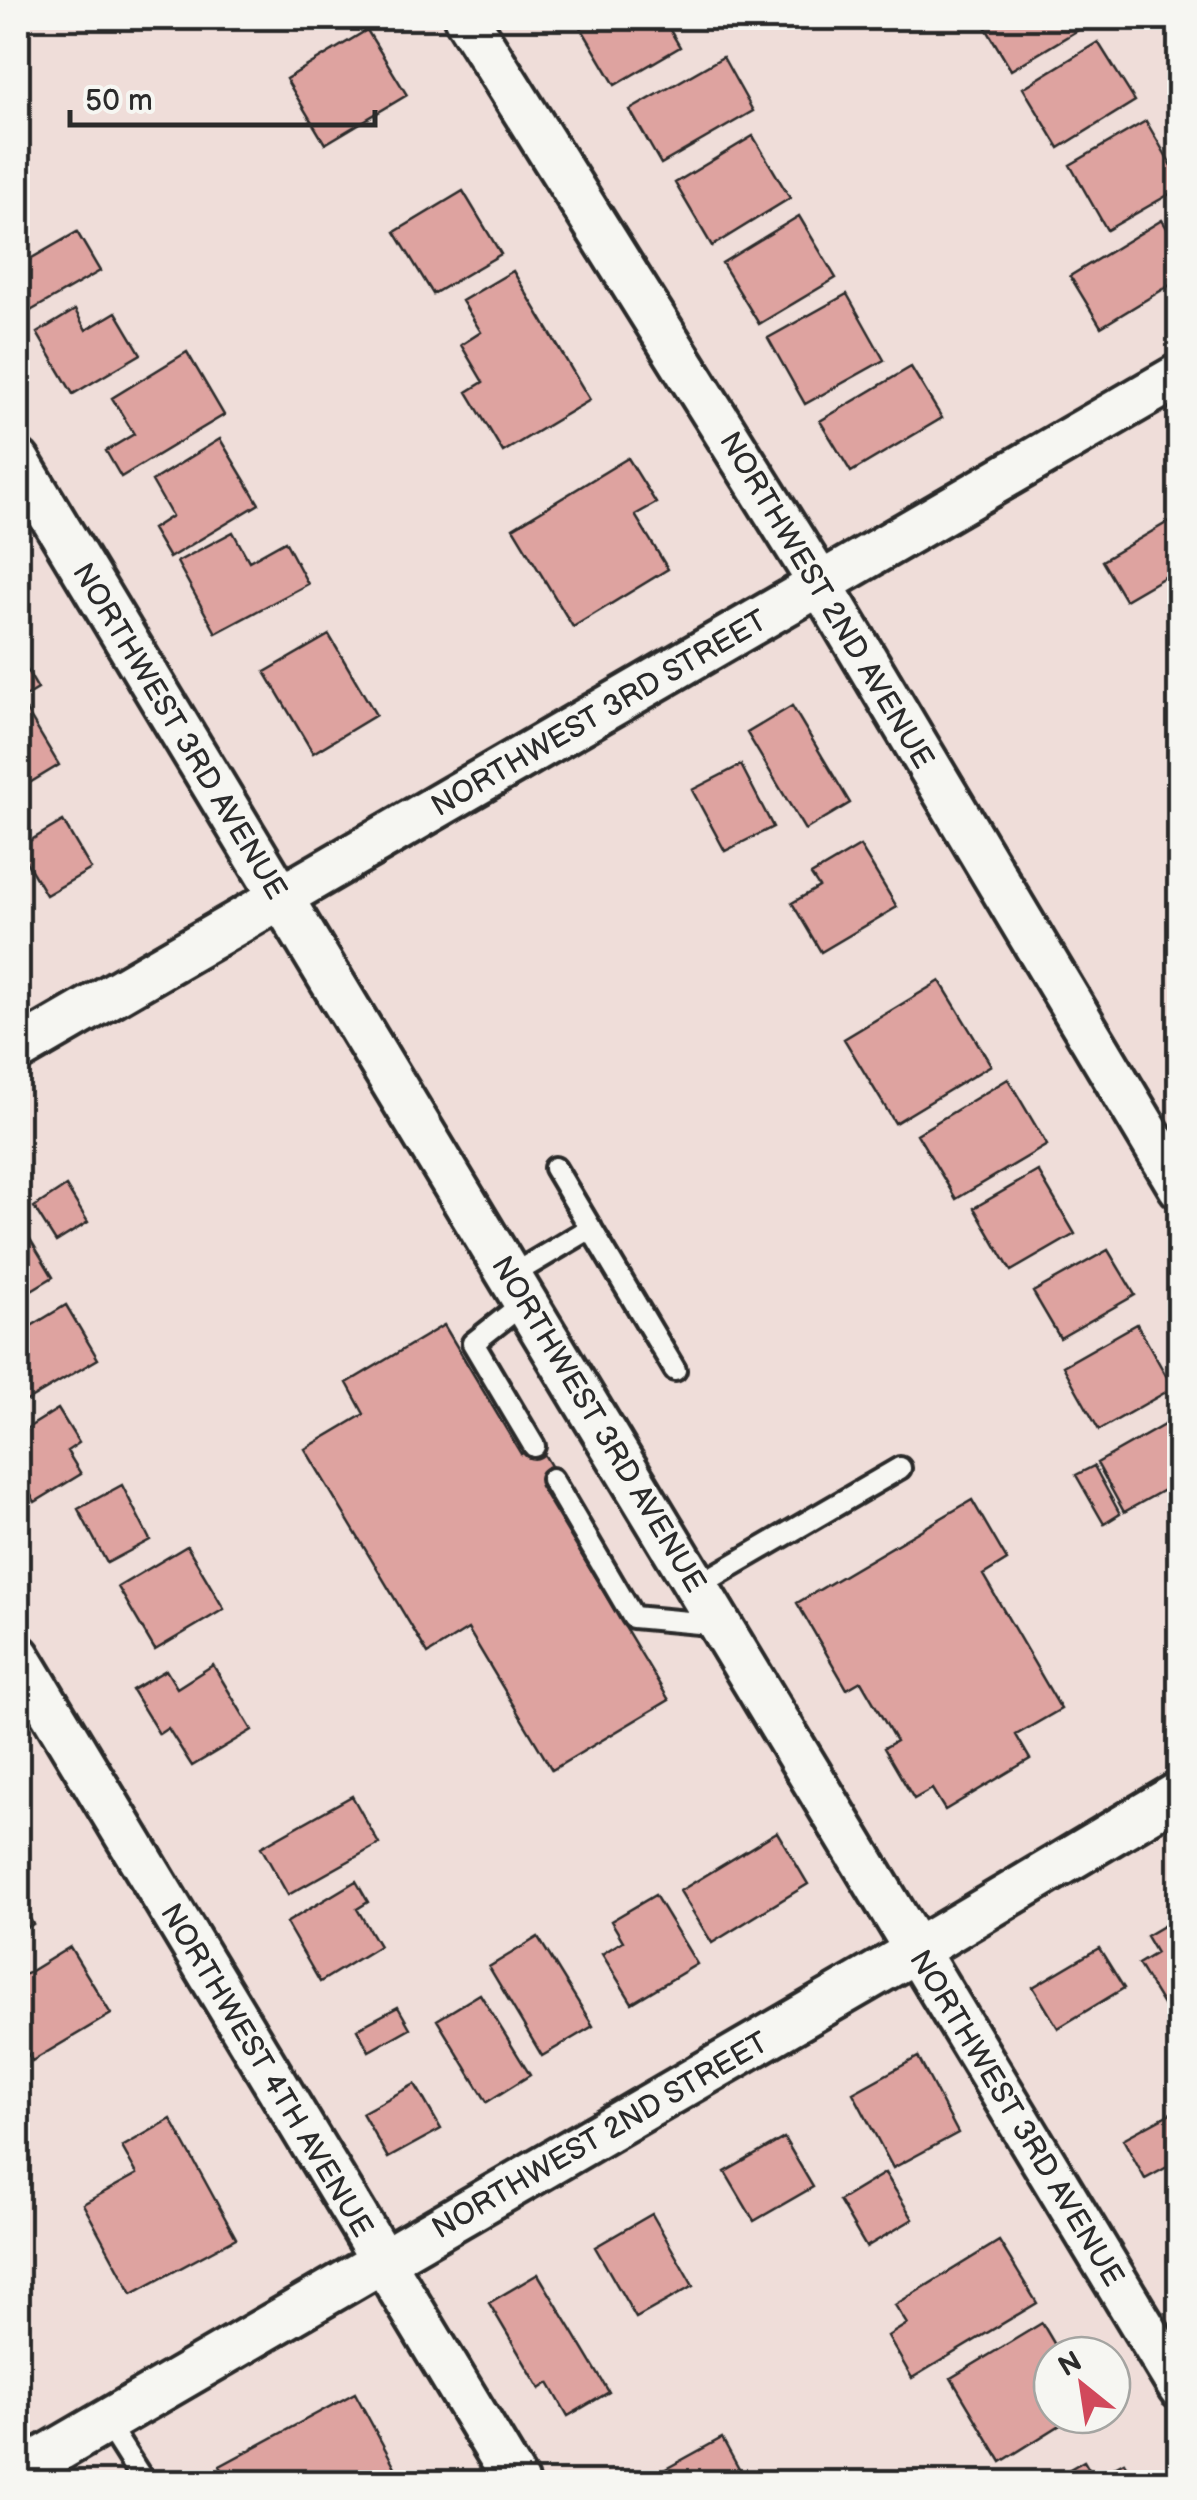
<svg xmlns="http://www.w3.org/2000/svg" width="1197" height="2500" viewBox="0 0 1197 2500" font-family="'Balsamiq Sans',sans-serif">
<rect width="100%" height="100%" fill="#efddd9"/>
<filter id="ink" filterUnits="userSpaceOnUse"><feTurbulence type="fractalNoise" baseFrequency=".01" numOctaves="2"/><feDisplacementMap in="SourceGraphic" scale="20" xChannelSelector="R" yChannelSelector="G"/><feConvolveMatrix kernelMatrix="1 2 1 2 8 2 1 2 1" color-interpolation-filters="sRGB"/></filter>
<g filter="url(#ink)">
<path fill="#dea3a0" stroke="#2b2b2b" stroke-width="2.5" d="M595,18H663L680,47L615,85L580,26Z
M980,18H1084L1088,24L1011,70Z
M367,30L407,95L325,144L286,79Z
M1098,42L1135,101L1059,148L1023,88Z
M723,57L753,111L661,164L630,110Z
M1146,121L1180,180V188L1107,230L1070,165Z
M753,136L790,198L712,246L675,183Z
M463,191L501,254L433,294L395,232Z
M799,216L836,278L759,324L722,263Z
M1162,220L1180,249V279L1101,327L1070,276Z
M77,232L100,271L20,317L18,312V266Z
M513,271L590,400L503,452L467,392L483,382L461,345L481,332L462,301Z
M847,294L884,360L805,404L768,338Z
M75,310L86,330L116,312L141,354L73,394L37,333Z
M187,352L224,415L121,477L106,451L134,434L112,398Z
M911,367L942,418L851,472L820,421Z
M220,439L259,504L169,558L152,529L172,516L152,481Z
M628,458L656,503L635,515L668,569L573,627L513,528Z
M1180,515V568L1125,600L1102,561Z
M233,532L249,561L285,541L308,584L216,633L177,562Z
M329,635L376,715L313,753L265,672Z
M18,655L38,689L20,700L59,765L18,790Z
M792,706L850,803L805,830L747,733Z
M741,765L773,827L725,851L692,790Z
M63,821L91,869L46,895L18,848Z
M860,846L897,907L821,952L792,903L819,887L811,875Z
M940,981L991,1065L895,1123L844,1039Z
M1008,1079L1047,1145L956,1199L917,1134Z
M1038,1171L1075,1234L1011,1271L974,1208Z
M66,1186L88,1222L56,1242L34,1207Z
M18,1219L53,1277L18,1298Z
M1108,1250L1135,1295L1060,1338L1033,1292Z
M66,1305L98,1359L18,1406V1334Z
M1137,1324L1173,1388L1099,1430L1063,1366Z
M444,1325L521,1454L538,1444L557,1476L540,1486L669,1700L552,1770L468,1629L428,1654L305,1449L364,1414L347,1383Z
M58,1409L79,1443L67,1451L81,1474L35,1502L18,1474V1434Z
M1180,1416V1481L1124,1512L1097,1463Z
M1094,1466L1120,1514L1104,1524L1076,1475Z
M122,1485L150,1540L107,1563L78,1509Z
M972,1500L1007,1560L983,1575L1061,1709L1016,1735L1030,1759L945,1810L932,1789L914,1799L884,1748L896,1741L861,1681L847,1689L797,1603Z
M187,1546L224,1609L155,1650L118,1587Z
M213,1665L252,1730L192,1766L168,1728L159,1734L132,1690L166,1670L177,1688Z
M352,1796L379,1844L288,1895L261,1847Z
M777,1832L808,1884L712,1943L680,1891Z
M356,1881L368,1902L357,1909L379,1946L320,1982L286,1923Z
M655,1895L697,1964L632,2003L602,1954L623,1941L611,1921Z
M18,1897L33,1924L18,1933Z
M1180,1916V2026L1177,2028L1138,1964L1156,1953L1146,1936Z
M538,1937L593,2026L542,2056L489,1967Z
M70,1947L111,2014L32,2061L18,2038V2004L24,2000L18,1989V1979Z
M1099,1948L1124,1988L1058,2028L1033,1987Z
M480,1994L530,2075L487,2102L437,2020Z
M398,2007L410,2028L369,2051L357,2029Z
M918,2057L958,2133L893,2168L853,2093Z
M415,2084L441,2129L388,2158L362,2113Z
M1180,2108V2160L1145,2179L1123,2139Z
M171,2119L236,2238L132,2294L83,2204L137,2174L122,2147Z
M784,2138L813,2187L754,2221L725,2172Z
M885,2173L913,2219L866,2247L839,2201Z
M652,2214L693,2286L636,2318L595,2247Z
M999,2241L1037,2303L912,2378L888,2336L907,2324L895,2305Z
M538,2274L609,2392L568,2416L549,2383L540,2389L489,2303Z
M1042,2323L1061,2355H1052V2385L1045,2389L1052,2400V2415H1061L1065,2422L1001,2462L951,2378Z
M355,2393L403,2482H344L338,2472L319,2482H229L220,2466Z
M722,2438L746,2482H642Z
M1084,2461L1094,2478L1124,2462L1135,2482H1047Z"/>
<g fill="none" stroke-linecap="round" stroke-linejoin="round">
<g stroke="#2b2b2b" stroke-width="28">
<path id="service" d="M555,1168L675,1370
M510,1276L591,1228
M525,1302L473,1343L534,1446
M552,1479L633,1617L721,1625
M697,1586L900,1468
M106,2422L144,2482"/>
</g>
<g stroke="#2b2b2b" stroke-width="50">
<path id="minor" d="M466,18L821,585L1180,1187
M18,461L1180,2388
M18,1050L1180,375
M18,1656L516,2482
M18,2473L917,1950L1180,1793"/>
</g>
<use href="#service" stroke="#f6f6f2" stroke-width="20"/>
<use href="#minor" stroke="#f6f6f2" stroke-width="42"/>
</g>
</g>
<g text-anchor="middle" stroke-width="8" stroke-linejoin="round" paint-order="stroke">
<g font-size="30" fill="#2b2b2b" stroke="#f6f6f2">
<text transform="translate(827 600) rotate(59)" y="10">NORTHWEST 2ND AVENUE</text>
<text transform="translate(599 713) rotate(-30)" y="10">NORTHWEST 3RD STREET</text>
<text transform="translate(180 731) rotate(59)" y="10">NORTHWEST 3RD AVENUE</text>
<text transform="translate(599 1424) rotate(59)" y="10">NORTHWEST 3RD AVENUE</text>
<text transform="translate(267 2070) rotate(59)" y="10">NORTHWEST 4TH AVENUE</text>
<text transform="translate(1017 2118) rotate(59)" y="10">NORTHWEST 3RD AVENUE</text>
<text transform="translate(600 2135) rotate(-30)" y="10">NORTHWEST 2ND STREET</text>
</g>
</g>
<rect width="1197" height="2500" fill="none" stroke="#f6f6f2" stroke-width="60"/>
<rect x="30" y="30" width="1137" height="2440" fill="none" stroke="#2b2b2b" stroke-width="4" filter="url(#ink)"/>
<g transform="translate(1082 2385) rotate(330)"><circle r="48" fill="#f6f6f2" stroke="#a5a5a2" stroke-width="2.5"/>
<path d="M0-8L18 38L0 25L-18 38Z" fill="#d1495b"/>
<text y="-15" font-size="28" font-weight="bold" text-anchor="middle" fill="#2b2b2b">N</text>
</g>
<path d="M70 110v15h305v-15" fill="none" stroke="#2b2b2b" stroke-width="5"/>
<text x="85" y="110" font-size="30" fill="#2b2b2b" stroke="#f6f6f2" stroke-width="8" paint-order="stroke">50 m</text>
</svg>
